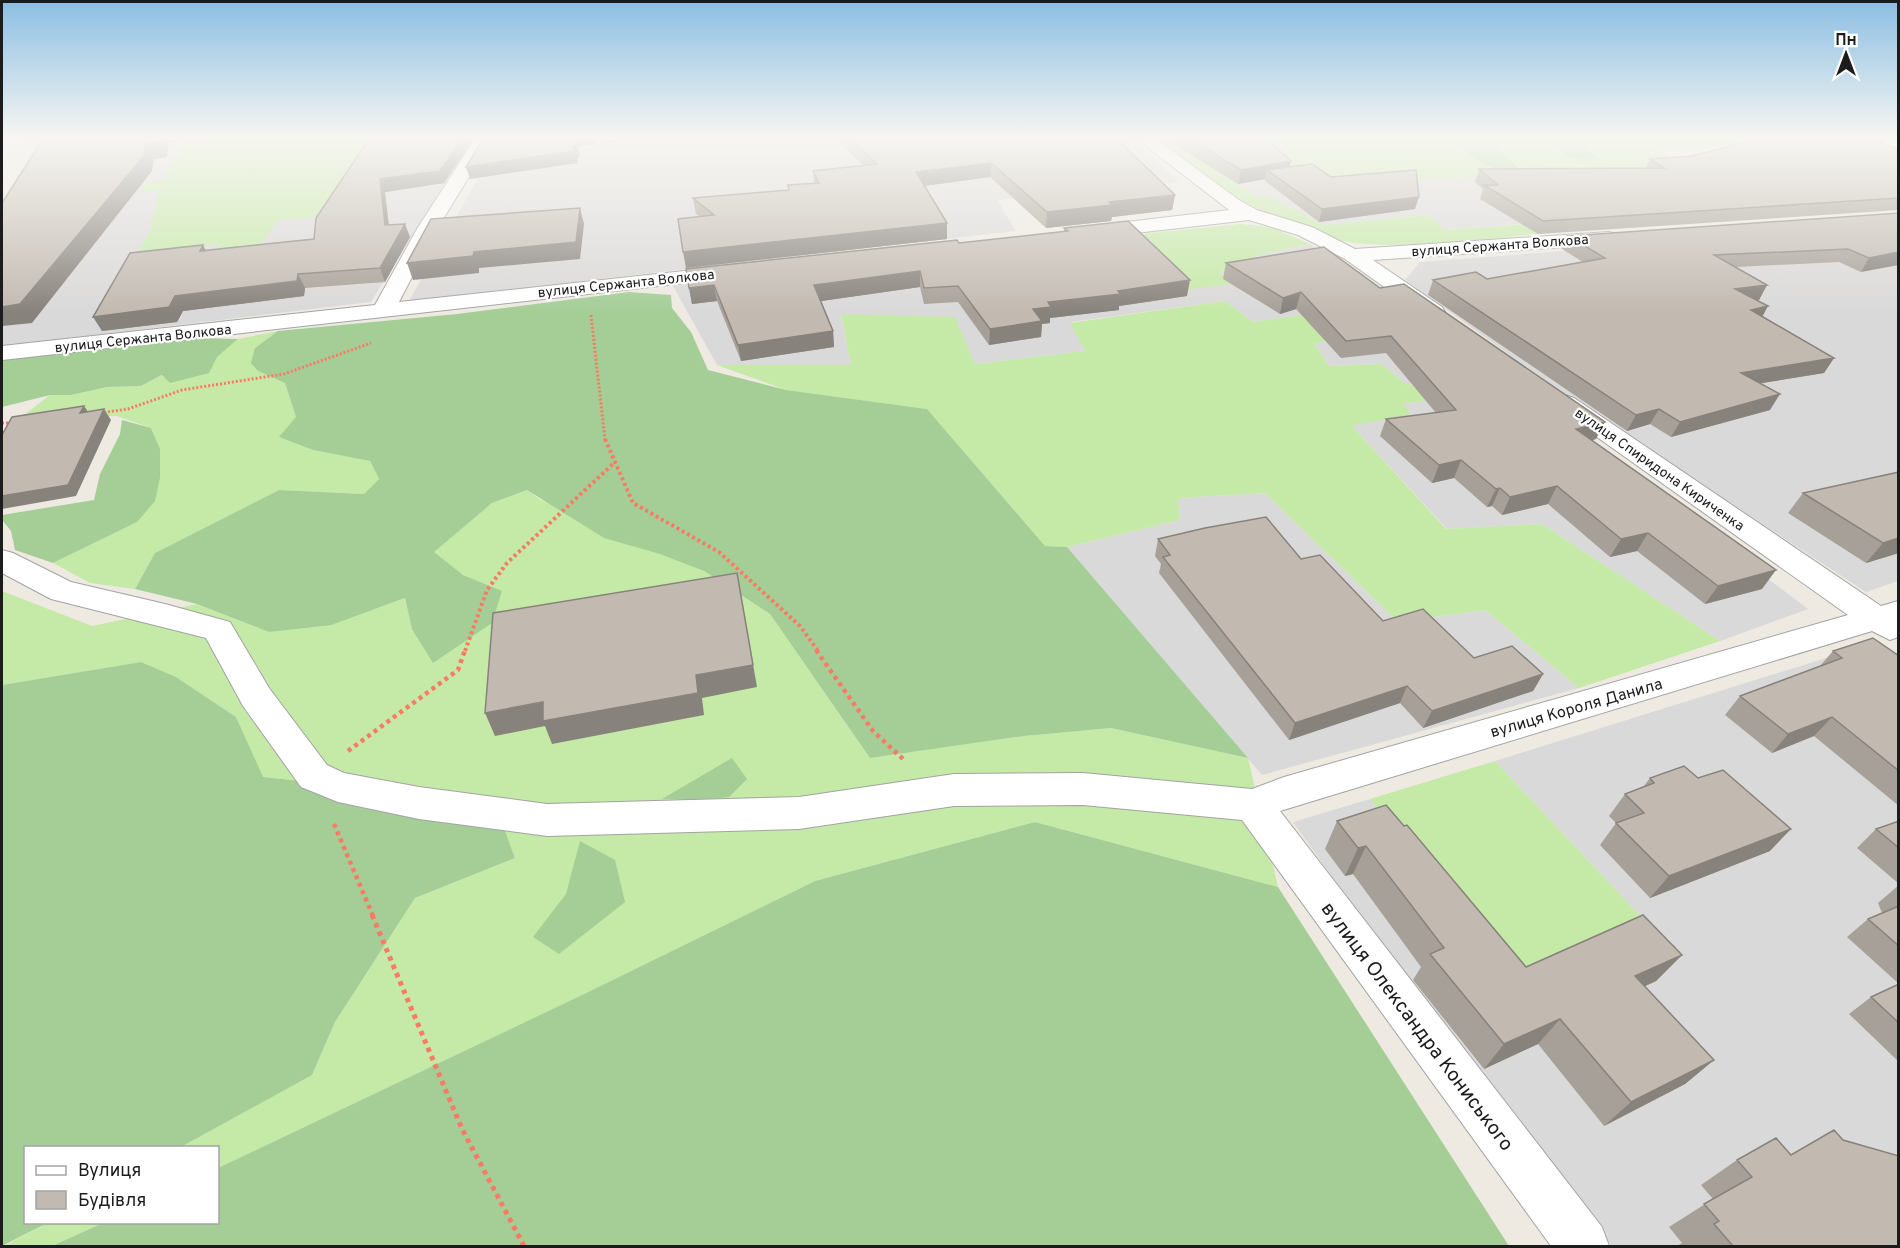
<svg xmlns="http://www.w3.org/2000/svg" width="1900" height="1248" viewBox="0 0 1900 1248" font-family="Overpass,sans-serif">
<rect width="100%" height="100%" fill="#eeeae2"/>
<path fill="#dad9d9" d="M25,139H473L371,302L2,346V219L19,186L31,149Z
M500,139H1134L1179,182L997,200L1016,231L409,301Z
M1226,142L1361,177L1396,180L1546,174L1667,164L1655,214L1444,230L1429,215L1323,225L1270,196L1260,199L1178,147Z
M1898,230V581L1866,592L1563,393L1405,280L1420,262L1697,241Z
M1092,239L1099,256L1164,254L1230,283L1218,271L1263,266L1250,257L1310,244L1394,301L1253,322L1225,301L1071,322L1085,351L975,364L841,315L851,365H717L673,286Z
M1436,329L1573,430L1808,609L1720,641L1542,524L1447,529L1352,426L1411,413L1402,403L1462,398L1444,383L1407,385L1381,364L1329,366L1314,343Z
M1265,493L1398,622L1485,610L1579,688L1262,775L1067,547L1180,520L1177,498Z
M1868,645L1898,666V1246H1612L1435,1021L1293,822L1370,799L1526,975L1647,923L1495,761Z"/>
<path fill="#c5e9a6" d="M214,139H469L321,217L278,220L258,248L218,252L219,244L136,256L150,231L158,191L142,192L146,183L164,180L182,143Z
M1151,139H1786L1752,162L1718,148L1660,150L1681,164L1546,174L1397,180L1304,172L1259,153L1226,142L1179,147L1260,198L1270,196L1323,225L1429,215L1444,230L1556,222L1561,231C1493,238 1424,250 1356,243C1293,235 1199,180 1151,139Z
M1240,224L1271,227L1310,244L1251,257L1264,266L1219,271L1231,284L1185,290L1164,254L1099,256L1092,239Z
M1225,301L1253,322L1394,301L1436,329L1314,343L1329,366L1381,364L1407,385L1444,383L1463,398L1403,403L1411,414L1352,426L1446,529L1542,524L1720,641L1579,688L1485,610L1398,622L1265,493L1178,498L1180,520L1067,547L1045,546L927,409L786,390L717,365H851L841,314L955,317L975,364L1085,351L1070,323Z
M278,331L255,348L258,371L285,383L296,417L280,437L313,450L370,461L379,479L364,494L279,490L155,553L135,589L90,583L53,563L137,522L160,478V449L151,428L117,416L19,419L50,395H71L107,387L141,386L163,375L217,357L238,339Z
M527,490L541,500L704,571L770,614L870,758L1024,736L1111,728L1248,758L1278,887L1035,822L815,881L582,995L218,1168V1148L181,1147L312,1075L335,1022L415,898L515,858L494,801L262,777L236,717L176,677L141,662L2,685V591L92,626L197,604L269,632L381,607L405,598L412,629L502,592L463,575L433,552L492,503Z
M1495,761L1647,923L1526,976L1370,799Z
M47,1223H103L52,1246H4Z"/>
<path fill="#a4ce96" d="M1446,139H1570L1585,146L1599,159C1589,159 1575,161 1566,155C1559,151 1557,145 1548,143C1532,139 1512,141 1496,144L1498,150L1523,172C1482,172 1478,157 1446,139Z
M629,292L671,295L672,308L691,332L708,370L786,390L927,409L1045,546L1067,547L1248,758L1111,728L1024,736L870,758L770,614L704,571L660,554L604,538L527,490L492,503L434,552L463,575L502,591L492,623L433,663L412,629L405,598L331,625L269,632L197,604L135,589L155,553L279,490L364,494L379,479L370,461L313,450L279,437L296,417L285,383L258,371L251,363L255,348L278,331L457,314Z
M200,338L238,339L217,357L209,373L170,383L162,375L141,386L107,387L71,395H50L2,407V360Z
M122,420L151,428L160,449V478L155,501L137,522L53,563L15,550L11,531L2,520V515L94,500L100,474L120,434Z
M141,662L176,677L236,717L263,777L494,801L515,858L415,898L335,1022L312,1075L181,1147L26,1148V1222L47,1223L2,1246V685Z
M732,758L747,779L729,797L707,799H662Z
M1035,822L1278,887L1509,1246H52L103,1223L218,1222V1168L582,995L815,881Z
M580,841L615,860L625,902L559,954L533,937L566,894Z"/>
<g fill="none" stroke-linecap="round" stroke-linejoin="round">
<g stroke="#a3a3a3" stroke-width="2">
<path id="street" d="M475,139H492L437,229L399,302L730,266L738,267L741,272L738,277L730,278L2,360V346L375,305L417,229Z
M1137,139H1156L1239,200L1257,210L1312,227L1355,249L1609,232L1616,234L1619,238L1616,242L1609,244L1373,260L1442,307L1445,312L1442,317L1434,319L1426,317L1345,259L1298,235L1249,220L1092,238L1085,236L1082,232L1085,228L1092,226L1229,210Z
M1858,139H1885L1898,142V152L1861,143Z
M1565,395L1574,398L1881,606L1898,601V637L1890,640L1872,631L1280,811L1602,1227L1609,1246H1551L1242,820L1083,805L954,806L799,829L547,836L419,819L338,802L301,787L243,706L206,638L51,599L2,573V550L13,553L71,582L165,604L230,622L269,688L327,765L344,773L419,787L547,804L799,797L954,774L1083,773L1252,789L1284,777L1848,615L1556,408L1552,403L1556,398Z"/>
</g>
<path stroke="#fb7a66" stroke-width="3" stroke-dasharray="2 2" stroke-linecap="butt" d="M591,315L605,440
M100,413L128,409L182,390L284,374L371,343
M2,423H13"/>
<path stroke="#fb7a66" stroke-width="4" stroke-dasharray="3 3" stroke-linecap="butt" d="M605,439L633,503L719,552L800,626L818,651
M465,651L487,590L507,563L614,463"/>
<path stroke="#fb7a66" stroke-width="4.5" stroke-dasharray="4 4" stroke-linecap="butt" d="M816,650L873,731L903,759
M348,751L458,670L465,650
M334,824L373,916"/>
<path stroke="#fb7a66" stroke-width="5" stroke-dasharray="4.5 4.5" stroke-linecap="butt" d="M372,915L462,1129L524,1246"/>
<use href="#street" fill="#fff" fill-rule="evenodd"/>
</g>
<path fill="#a7a098" d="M369,139H474L444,183L385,192L389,225L410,237L385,282L305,288L304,296L183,311L177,322L102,331L203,245L206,251L314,239Z
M841,139H1117L1175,195L1172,210L1112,217L1111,221L1046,228L990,177L924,186L947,223V239L686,268L699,216L696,214L693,198L789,190L814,183L813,171L864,166L841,144Z
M1165,139H1267L1289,167L1331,177L1415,209L1319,222L1265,181V179L1238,184Z
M1759,139H1885L1882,143L1899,149V210L1538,234L1480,199L1483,189L1475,182L1479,169L1646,168L1650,159L1691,156Z
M1899,213L1861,272L1839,262L1736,267L1767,285L1759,300H1756L1762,316L1834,358L1824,373L1760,383L1770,410L1671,437L1650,424L1627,431L1428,295L1433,280L1487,279L1583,262L1562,249L1568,236Z
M1064,228L1187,296L1119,306V310L1050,318V323L1042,324L1041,337L989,345L958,302L924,304L920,287L820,301L833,331L834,347L741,361L717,301L692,304L686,269L959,243L1064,232Z
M1226,263L1380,288L1596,439L1592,440L1762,589L1705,604L1637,551L1610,557L1548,504L1502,515L1492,506L1487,507L1454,478L1432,483L1380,436L1386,419L1436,413L1386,353L1341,358L1296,309L1280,314L1223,279Z
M1899,472V553L1866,563L1788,513L1803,493Z
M1158,539L1301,559L1383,621L1474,658L1543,674L1533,691L1423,728L1400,703L1289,740L1159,573L1161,564L1155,556Z
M1833,651L1899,656V806L1814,736L1772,753L1725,715L1740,696L1820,666Z
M1650,778L1770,851L1650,898L1600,845L1616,823L1609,816L1625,794L1644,786Z
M1337,821L1404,826L1526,967L1682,955L1656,981L1645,986L1714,1060L1685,1084L1604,1126L1538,1044L1484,1069L1413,980L1421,967L1353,874L1345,876L1325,849Z
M1899,821V884L1857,848L1876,829Z
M1899,885V984L1847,937L1868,919L1882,913L1878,903Z
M1899,984V1062L1849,1014L1871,997Z
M1791,1155L1899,1246H1677L1682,1243L1669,1227L1713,1199L1701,1185L1737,1160Z"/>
<path fill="#88827c" d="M159,139H178L176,142L169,143L167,157L154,159L152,171L32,323L2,326V307L146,143Z
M185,139H205L186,141Z
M462,139H474L444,183L385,192L390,238L385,225L380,179Z
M574,139H595L594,144L578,147L580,156L577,159L578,163L470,179L466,167L573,147Z
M603,139H636L604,143Z
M1291,161L1288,174L1267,170L1265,179L1238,184L1241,170Z
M991,163L990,177L916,187V172Z
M1175,195L1172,210L1112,217L1111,221L1046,228L1047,212L1109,202Z
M1419,197L1415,209L1319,222L1322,209Z
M580,208L584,224L580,259L479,268V273L413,280L407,263L474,252Z
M947,223V239L686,268L683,252Z
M405,224L410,237L385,282L380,268Z
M203,245L210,259L200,251Z
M1899,252V265L1861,272L1869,258Z
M920,271V287L815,302L814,285Z
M298,274L305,288L304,296L183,311L177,322L102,331L93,317L175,296Z
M1190,280L1187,296L1119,306V310L1050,318V323L1042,324L1041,337L989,345L990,329L1048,302Z
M714,285L717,301L692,304L689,288Z
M1767,285L1759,300L1727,303L1735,289Z
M1301,292L1296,309L1280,314L1283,298Z
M1768,306L1760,321L1751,310Z
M833,331L834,347L741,361L738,345Z
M1834,358L1824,373L1732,388L1741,373Z
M1780,394L1770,410L1671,437L1680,422Z
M84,406L91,416L80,413Z
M104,409L111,420L76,496L2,509V496Z
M1659,409L1650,424L1627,431L1636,415Z
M1605,422L1596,439L1567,447L1576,429Z
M1461,460L1454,478L1432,483L1439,465Z
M1557,486L1548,504L1502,515L1510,497Z
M1500,488L1492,506L1487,507L1496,489Z
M1648,533L1637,551L1610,557L1621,539Z
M1899,538V553L1866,563L1883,543Z
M1776,570L1762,589L1705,604L1718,586Z
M737,573L757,687L702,698L704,715L552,744L545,726L495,736L485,713L696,675Z
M1543,674L1533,691L1423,728L1432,711Z
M1407,686L1400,703L1289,740L1295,723Z
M1832,717L1814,736L1772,753L1788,734Z
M1791,829L1770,851L1650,898L1669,876Z
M1366,846L1353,874L1345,876L1358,848Z
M1682,955L1656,981L1611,1002L1635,976Z
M1560,1019L1538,1044L1484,1069L1504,1044Z
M1714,1060L1685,1084L1604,1126L1631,1102Z"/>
<path fill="#c2bab1" stroke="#88827c" stroke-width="1.5" d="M43,139H159V142L146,143L144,156L20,304L2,307V203Z
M369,139H462L440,171L380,179L385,225L405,224L380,268L298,274L297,281L175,296L169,307L93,317L130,253L203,245L200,251L314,239L316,218Z
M483,139H575L577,144L573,147L575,151L466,167Z
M850,139H1117L1175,195L1109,202L1113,205L1047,212L991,163L916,172L947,223L683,252L678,219L714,215L693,198L789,190L788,185L819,183L813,171L877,164Z
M1189,139H1267L1291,161L1241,170Z
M1759,139H1872L1899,149V198L1543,221L1484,185H1498L1479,169L1664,168L1650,159L1691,156Z
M1312,164L1331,177L1416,170L1419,197L1322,209L1267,170Z
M580,208L576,242L474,252L473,256L407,263L431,219Z
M1899,213V252L1869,258L1848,249L1714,255L1767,285L1735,289L1768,306L1751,310L1834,358L1741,373L1780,394L1680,422L1659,409L1636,415L1433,280L1476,272L1487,279L1605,258L1568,236Z
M1128,221L1190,280L1118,291L1121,294L1048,302L1051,307L1033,309L1042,321L990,329L958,286L924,288L920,271L814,285L833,331L738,345L714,285L689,288L686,269L957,240L959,243L1068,231L1064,228Z
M1324,247L1380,288L1404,284L1605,422L1576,429L1776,570L1718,586L1648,533L1621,539L1557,486L1510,497L1500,488L1496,489L1461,460L1439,465L1386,419L1456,410L1391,336L1346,341L1301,292L1283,298L1226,263Z
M84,406L80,413L104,409L68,485L2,496V435L12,417Z
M1899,472V538L1883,543L1803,493Z
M1266,517L1301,559L1320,555L1383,621L1423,609L1474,658L1512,646L1543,674L1432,711L1407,686L1295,723L1163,557L1170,555L1158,539L1205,528Z
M737,573L753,665L696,675L698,693L543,721V702L485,713L493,613Z
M1873,638L1899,656V771L1832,717L1788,734L1740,696L1842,658L1833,651Z
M1684,766L1698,778L1723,770L1791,829L1669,876L1616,823L1644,813L1625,794L1654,783L1650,778Z
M1386,805L1404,826L1407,825L1526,967L1643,915L1682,955L1635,976L1714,1060L1631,1102L1560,1019L1504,1044L1430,954L1444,948L1366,846L1358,848L1337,821Z
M1899,821V848L1876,829Z
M1899,906V946L1868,919Z
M1899,984V1023L1871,997Z
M1834,1130L1843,1140L1899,1156V1246H1733L1714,1224L1719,1221L1704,1204L1752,1177L1737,1160L1776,1138L1791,1155Z"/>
<linearGradient id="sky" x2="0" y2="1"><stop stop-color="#8bbee3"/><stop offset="0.44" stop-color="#f7f6f2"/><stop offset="1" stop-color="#f7f6f2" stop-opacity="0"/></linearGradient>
<rect width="1900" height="313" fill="url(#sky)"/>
<g text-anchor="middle" stroke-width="4.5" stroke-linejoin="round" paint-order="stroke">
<g font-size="14" fill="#1c1c1c" stroke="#fff">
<text transform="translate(1500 245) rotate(-4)" y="5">вулиця Сержанта Волкова</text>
<text transform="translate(626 283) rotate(-6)" y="5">вулиця Сержанта Волкова</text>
<text transform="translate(143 338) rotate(-6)" y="5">вулиця Сержанта Волкова</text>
<text transform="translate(1660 469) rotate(35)" y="5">вулиця Спиридона Кириченка</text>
</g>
<g font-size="16" fill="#1c1c1c" stroke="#fff">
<text transform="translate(1576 707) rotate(-16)" y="6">вулиця Короля Данила</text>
</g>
<g font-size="20" fill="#1c1c1c" stroke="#fff">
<text transform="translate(1418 1026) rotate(53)" y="7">вулиця Олександра Кониського</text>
</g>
</g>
<rect width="1900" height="1248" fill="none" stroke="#1c1c1c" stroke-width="6"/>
<rect x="24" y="1146" width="195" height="78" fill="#ffffff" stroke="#a4a4a4" stroke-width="1.5"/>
<rect x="36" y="1166" width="30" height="9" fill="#ffffff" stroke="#a4a4a4" stroke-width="1.5"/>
<text x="78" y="1176" font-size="18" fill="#1c1c1c">Вулиця</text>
<rect x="36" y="1191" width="30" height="18" fill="#c2bab1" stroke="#a4a4a4" stroke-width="1.5"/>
<text x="78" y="1206" font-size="18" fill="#1c1c1c">Будівля</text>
<g transform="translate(1846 54)" stroke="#ffffff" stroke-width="4.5" paint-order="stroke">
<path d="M0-4.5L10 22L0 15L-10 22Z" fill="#1c1c1c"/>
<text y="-9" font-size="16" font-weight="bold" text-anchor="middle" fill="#1c1c1c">Пн</text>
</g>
</svg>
